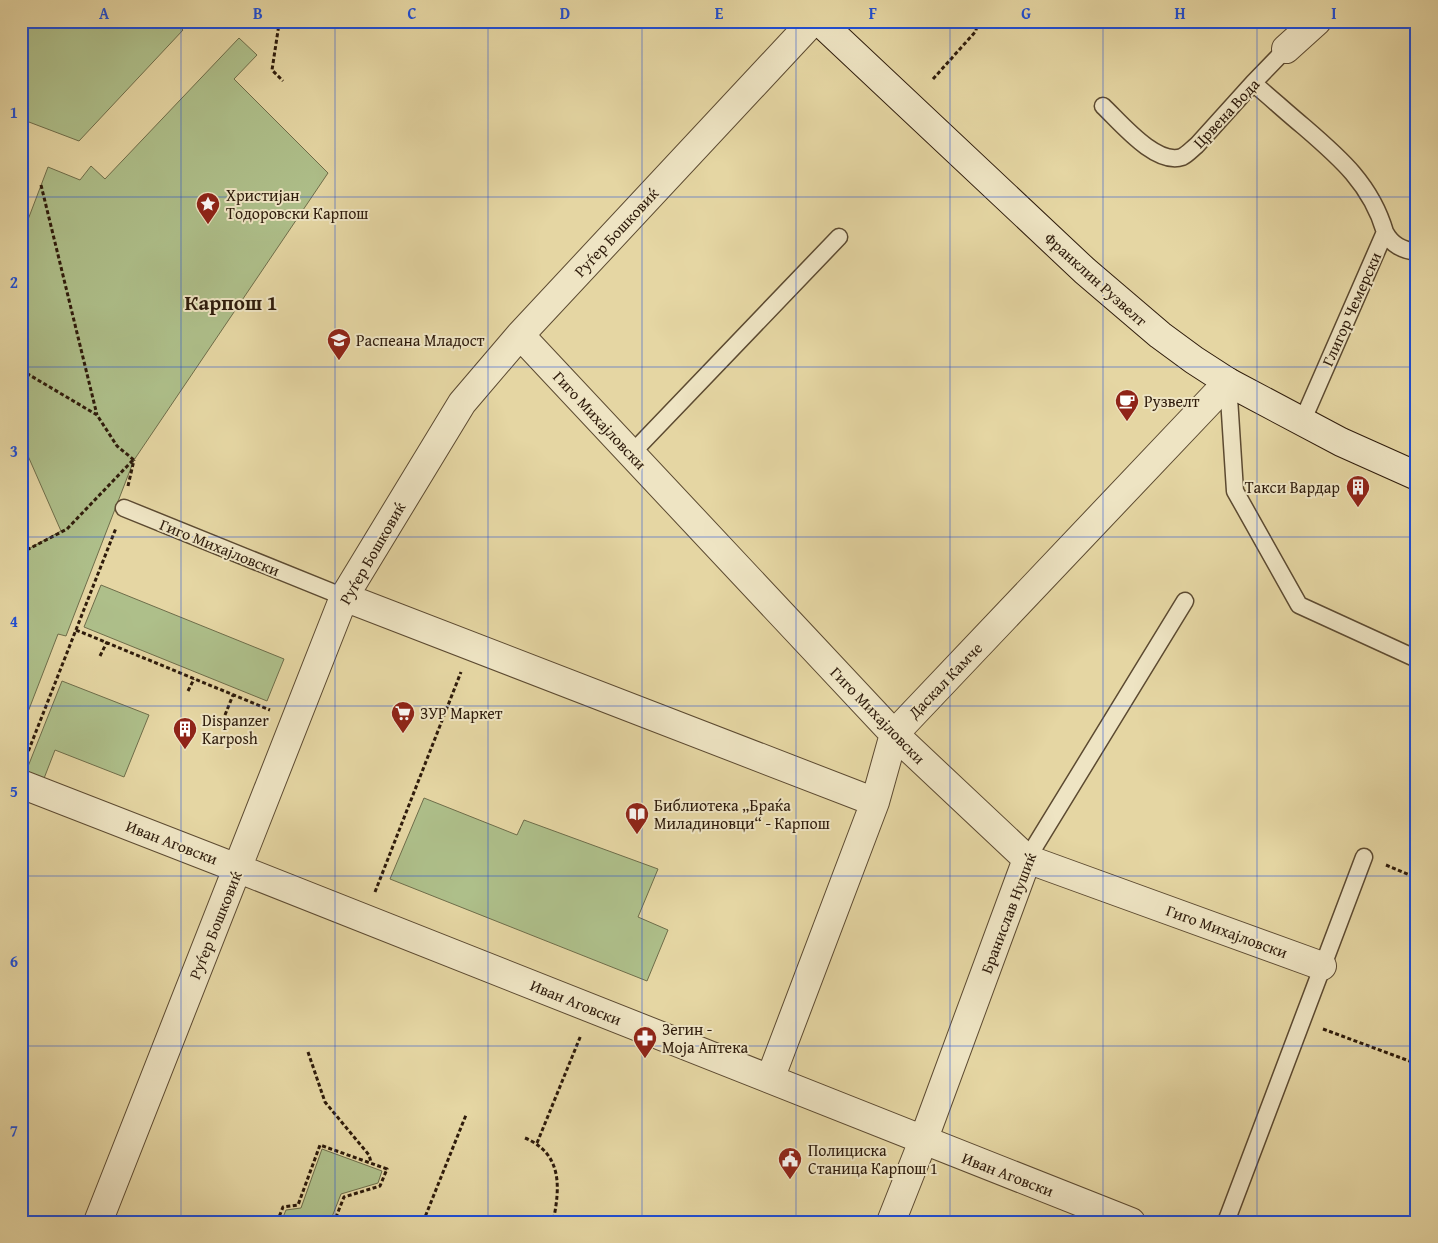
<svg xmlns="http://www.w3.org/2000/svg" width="1438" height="1243" viewBox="0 0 1438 1243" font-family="'Gentium Book Plus',serif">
<rect width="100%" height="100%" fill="#e5d6a3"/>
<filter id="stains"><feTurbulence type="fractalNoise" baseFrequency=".004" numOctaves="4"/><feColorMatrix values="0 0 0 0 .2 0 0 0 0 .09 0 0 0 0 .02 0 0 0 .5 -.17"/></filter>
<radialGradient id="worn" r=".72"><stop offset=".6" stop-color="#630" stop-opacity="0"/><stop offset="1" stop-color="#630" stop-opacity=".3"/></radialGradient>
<path fill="#aebf8a" stroke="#6e6d4a" d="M21,21H174L183,30L79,141L21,119Z
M239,38L257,55L234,79L328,173L134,460L66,636L58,634L21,730V553L61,531L21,440V238L48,167L80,180L91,166L105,179Z
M101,585L284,659L267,701L84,627Z
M62,681L149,715L124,777L55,750L43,781L25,774Z
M424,798L517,835L524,820L658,869L638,917L668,930L647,981L390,879Z
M322,1149L382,1171L378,1183L341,1194L330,1222H281L286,1210L301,1208Z"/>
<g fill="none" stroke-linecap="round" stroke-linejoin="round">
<g stroke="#5c4a31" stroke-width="19">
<path id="lane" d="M1253,83C1270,97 1286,112 1303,126C1339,157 1371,184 1385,232
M1103,106C1120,122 1156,166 1182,157C1188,154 1192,149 1197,145L1253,83L1286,49
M1228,382L1235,491L1299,605L1417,659
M1302,422L1385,232C1392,245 1402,250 1417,252
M631,454L839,237
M124,508L344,597
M1027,859L1185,601
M1226,1222L1364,857"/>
</g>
<g stroke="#5c4a31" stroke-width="30">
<path id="street" d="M1286,49L1317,21
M520,335L894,734L1027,859L1322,966
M344,597L875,802
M21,784C392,927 760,1077 1131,1222
M770,1079L875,802L894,734L1228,382
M98,1222L344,597L462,403L520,335L813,21
M891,1222L923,1141L1027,859"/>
</g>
<g stroke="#2e1b0b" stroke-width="30">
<path id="secondary" d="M819,21L1085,271L1160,335L1194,360L1228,382L1341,442L1417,476"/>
</g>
<path stroke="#2e1b0b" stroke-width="3" stroke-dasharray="4 2.5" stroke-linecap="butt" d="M281,21L279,24L272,70L283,81
M933,79L976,31L977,21
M41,185L97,415
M21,370L97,415L117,446L134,460
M128,486L134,460
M21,553L67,529L133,460
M76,630L270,710
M100,656L107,642
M188,691L194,679
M225,715L233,695
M26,757L116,528
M1386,865L1417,878
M375,892L461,672
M1323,1029L1412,1062L1417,1058
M308,1052L325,1102L369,1155L371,1162
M525,1138C563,1154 560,1188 553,1222
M537,1143L581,1035
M277,1222L283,1207L298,1205L320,1145L387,1169L380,1186L344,1197L334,1222
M423,1222L466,1115"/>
<use href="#lane" stroke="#eee4c3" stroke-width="16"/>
<use href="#street" stroke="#eee4c3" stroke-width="28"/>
<use href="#secondary" stroke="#eee4c3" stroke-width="28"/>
</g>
<path fill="none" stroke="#1d4ed8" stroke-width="1" stroke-opacity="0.55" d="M181,21V1222M335,21V1222M488,21V1222M642,21V1222M796,21V1222M950,21V1222M1103,21V1222M1257,21V1222M21,197H1417M21,367H1417M21,537H1417M21,706H1417M21,876H1417M21,1046H1417"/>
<defs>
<g id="sight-pin" transform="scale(1.25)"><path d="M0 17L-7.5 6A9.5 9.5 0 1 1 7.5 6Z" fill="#8f2418" stroke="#eee4c3"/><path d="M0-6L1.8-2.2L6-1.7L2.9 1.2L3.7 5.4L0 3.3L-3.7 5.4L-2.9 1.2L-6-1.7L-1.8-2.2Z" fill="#fff"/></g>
<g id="school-pin" transform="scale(1.25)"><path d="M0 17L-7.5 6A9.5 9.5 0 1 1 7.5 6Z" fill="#8f2418" stroke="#eee4c3"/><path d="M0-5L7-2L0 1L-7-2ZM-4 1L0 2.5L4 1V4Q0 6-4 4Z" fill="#fff"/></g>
<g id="cafe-pin" transform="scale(1.25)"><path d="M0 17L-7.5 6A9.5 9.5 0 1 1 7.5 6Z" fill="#8f2418" stroke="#eee4c3"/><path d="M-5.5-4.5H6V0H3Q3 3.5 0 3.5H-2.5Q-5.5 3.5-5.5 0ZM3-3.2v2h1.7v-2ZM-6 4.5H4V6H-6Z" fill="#fff"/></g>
<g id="building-pin" transform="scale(1.25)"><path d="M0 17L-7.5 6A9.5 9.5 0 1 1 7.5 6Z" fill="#8f2418" stroke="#eee4c3"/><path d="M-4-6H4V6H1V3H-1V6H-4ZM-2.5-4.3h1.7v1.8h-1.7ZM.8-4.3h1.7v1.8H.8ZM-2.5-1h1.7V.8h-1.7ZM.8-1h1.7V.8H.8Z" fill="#fff"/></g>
<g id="supermarket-pin" transform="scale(1.25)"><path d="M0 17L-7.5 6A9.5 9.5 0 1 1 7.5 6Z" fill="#8f2418" stroke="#eee4c3"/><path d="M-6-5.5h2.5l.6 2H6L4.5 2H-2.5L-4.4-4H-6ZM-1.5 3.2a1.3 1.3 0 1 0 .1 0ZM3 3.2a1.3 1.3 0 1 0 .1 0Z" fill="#fff"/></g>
<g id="library-pin" transform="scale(1.25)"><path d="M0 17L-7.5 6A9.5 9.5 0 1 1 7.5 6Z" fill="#8f2418" stroke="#eee4c3"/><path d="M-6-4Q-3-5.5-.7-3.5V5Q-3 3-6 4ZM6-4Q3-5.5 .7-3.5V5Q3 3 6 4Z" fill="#fff"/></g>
<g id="pharmacy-pin" transform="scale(1.25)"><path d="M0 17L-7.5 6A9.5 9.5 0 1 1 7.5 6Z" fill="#8f2418" stroke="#eee4c3"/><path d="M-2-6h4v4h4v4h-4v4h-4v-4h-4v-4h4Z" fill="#fff"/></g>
<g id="civic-pin" transform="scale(1.25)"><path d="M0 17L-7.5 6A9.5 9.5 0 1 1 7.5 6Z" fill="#8f2418" stroke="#eee4c3"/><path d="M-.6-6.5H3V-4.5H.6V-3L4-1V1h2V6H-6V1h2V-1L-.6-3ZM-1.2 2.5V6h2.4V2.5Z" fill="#fff"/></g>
</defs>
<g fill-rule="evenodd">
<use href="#sight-pin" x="208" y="204"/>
<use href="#school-pin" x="339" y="340"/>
<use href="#cafe-pin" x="1127" y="401"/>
<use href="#building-pin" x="1358" y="487"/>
<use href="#supermarket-pin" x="403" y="713"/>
<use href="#building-pin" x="185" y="729"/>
<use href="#library-pin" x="637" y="814"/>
<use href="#pharmacy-pin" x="645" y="1038"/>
<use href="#civic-pin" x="790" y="1159"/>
</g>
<g text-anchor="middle" stroke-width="4" stroke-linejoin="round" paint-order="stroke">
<g font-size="16" fill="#2e1b0b" stroke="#eee4c3">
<text transform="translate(1226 113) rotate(-47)" y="6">Црвена Вода</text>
<text transform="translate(616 232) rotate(-47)" y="6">Руѓер Бошковиќ</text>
<text transform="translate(1096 279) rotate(42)" y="6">Франклин Рузвелт</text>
<text transform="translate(1351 309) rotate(-66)" y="6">Глигор Чемерски</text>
<text transform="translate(600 420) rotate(47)" y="6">Гиго Михајловски</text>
<text transform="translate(220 547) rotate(22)" y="6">Гиго Михајловски</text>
<text transform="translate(372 553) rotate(-60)" y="6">Руѓер Бошковиќ</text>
<text transform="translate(945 680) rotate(-46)" y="6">Даскал Камче</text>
<text transform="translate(878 715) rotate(46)" y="6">Гиго Михајловски</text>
<text transform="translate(172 842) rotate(21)" y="6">Иван Аговски</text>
<text transform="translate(1008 913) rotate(-69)" y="6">Бранислав Нушиќ</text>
<text transform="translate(215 925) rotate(-68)" y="6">Руѓер Бошковиќ</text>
<text transform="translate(1227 931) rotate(20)" y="6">Гиго Михајловски</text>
<text transform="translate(576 1002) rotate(22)" y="6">Иван Аговски</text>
<text transform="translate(1008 1174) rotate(21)" y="6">Иван Аговски</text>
</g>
<g font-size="16" fill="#2e1b0b" stroke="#eee4c3" text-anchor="start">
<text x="226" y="201">Христијан<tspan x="226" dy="18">Тодоровски Карпош</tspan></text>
<text x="356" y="346">Распеана Младост</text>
<text x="1144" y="407">Рузвелт</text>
<text x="1340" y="493" text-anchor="end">Такси Вардар</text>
<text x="420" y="719">ЗУР Маркет</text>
<text x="202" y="726">Dispanzer<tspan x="202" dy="18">Karposh</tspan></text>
<text x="654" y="811">Библиотека „Браќа<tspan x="654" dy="18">Миладиновци“ - Карпош</tspan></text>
<text x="662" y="1035">Зегин -<tspan x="662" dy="18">Моја Аптека</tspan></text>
<text x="808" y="1156">Полициска<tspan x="808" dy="18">Станица Карпош 1</tspan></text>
</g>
<g font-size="21" font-weight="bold" fill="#2e1b0b" stroke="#eee4c3">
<text x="231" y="310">Карпош 1</text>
</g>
</g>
<rect width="1438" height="1243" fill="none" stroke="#e5d6a3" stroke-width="55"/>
<rect x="28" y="28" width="1382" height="1188" fill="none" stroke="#1d4ed8" stroke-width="2"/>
<g font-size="16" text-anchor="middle" font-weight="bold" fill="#1d4ed8">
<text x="104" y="19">A</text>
<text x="258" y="19">B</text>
<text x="412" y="19">C</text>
<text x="565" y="19">D</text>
<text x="719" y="19">E</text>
<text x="873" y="19">F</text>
<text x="1026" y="19">G</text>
<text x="1180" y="19">H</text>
<text x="1334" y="19">I</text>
<text x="14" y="118">1</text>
<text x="14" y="288">2</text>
<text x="14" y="457">3</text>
<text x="14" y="627">4</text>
<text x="14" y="797">5</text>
<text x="14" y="967">6</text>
<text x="14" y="1136">7</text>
</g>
<rect width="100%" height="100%" filter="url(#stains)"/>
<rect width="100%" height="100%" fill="url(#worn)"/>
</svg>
